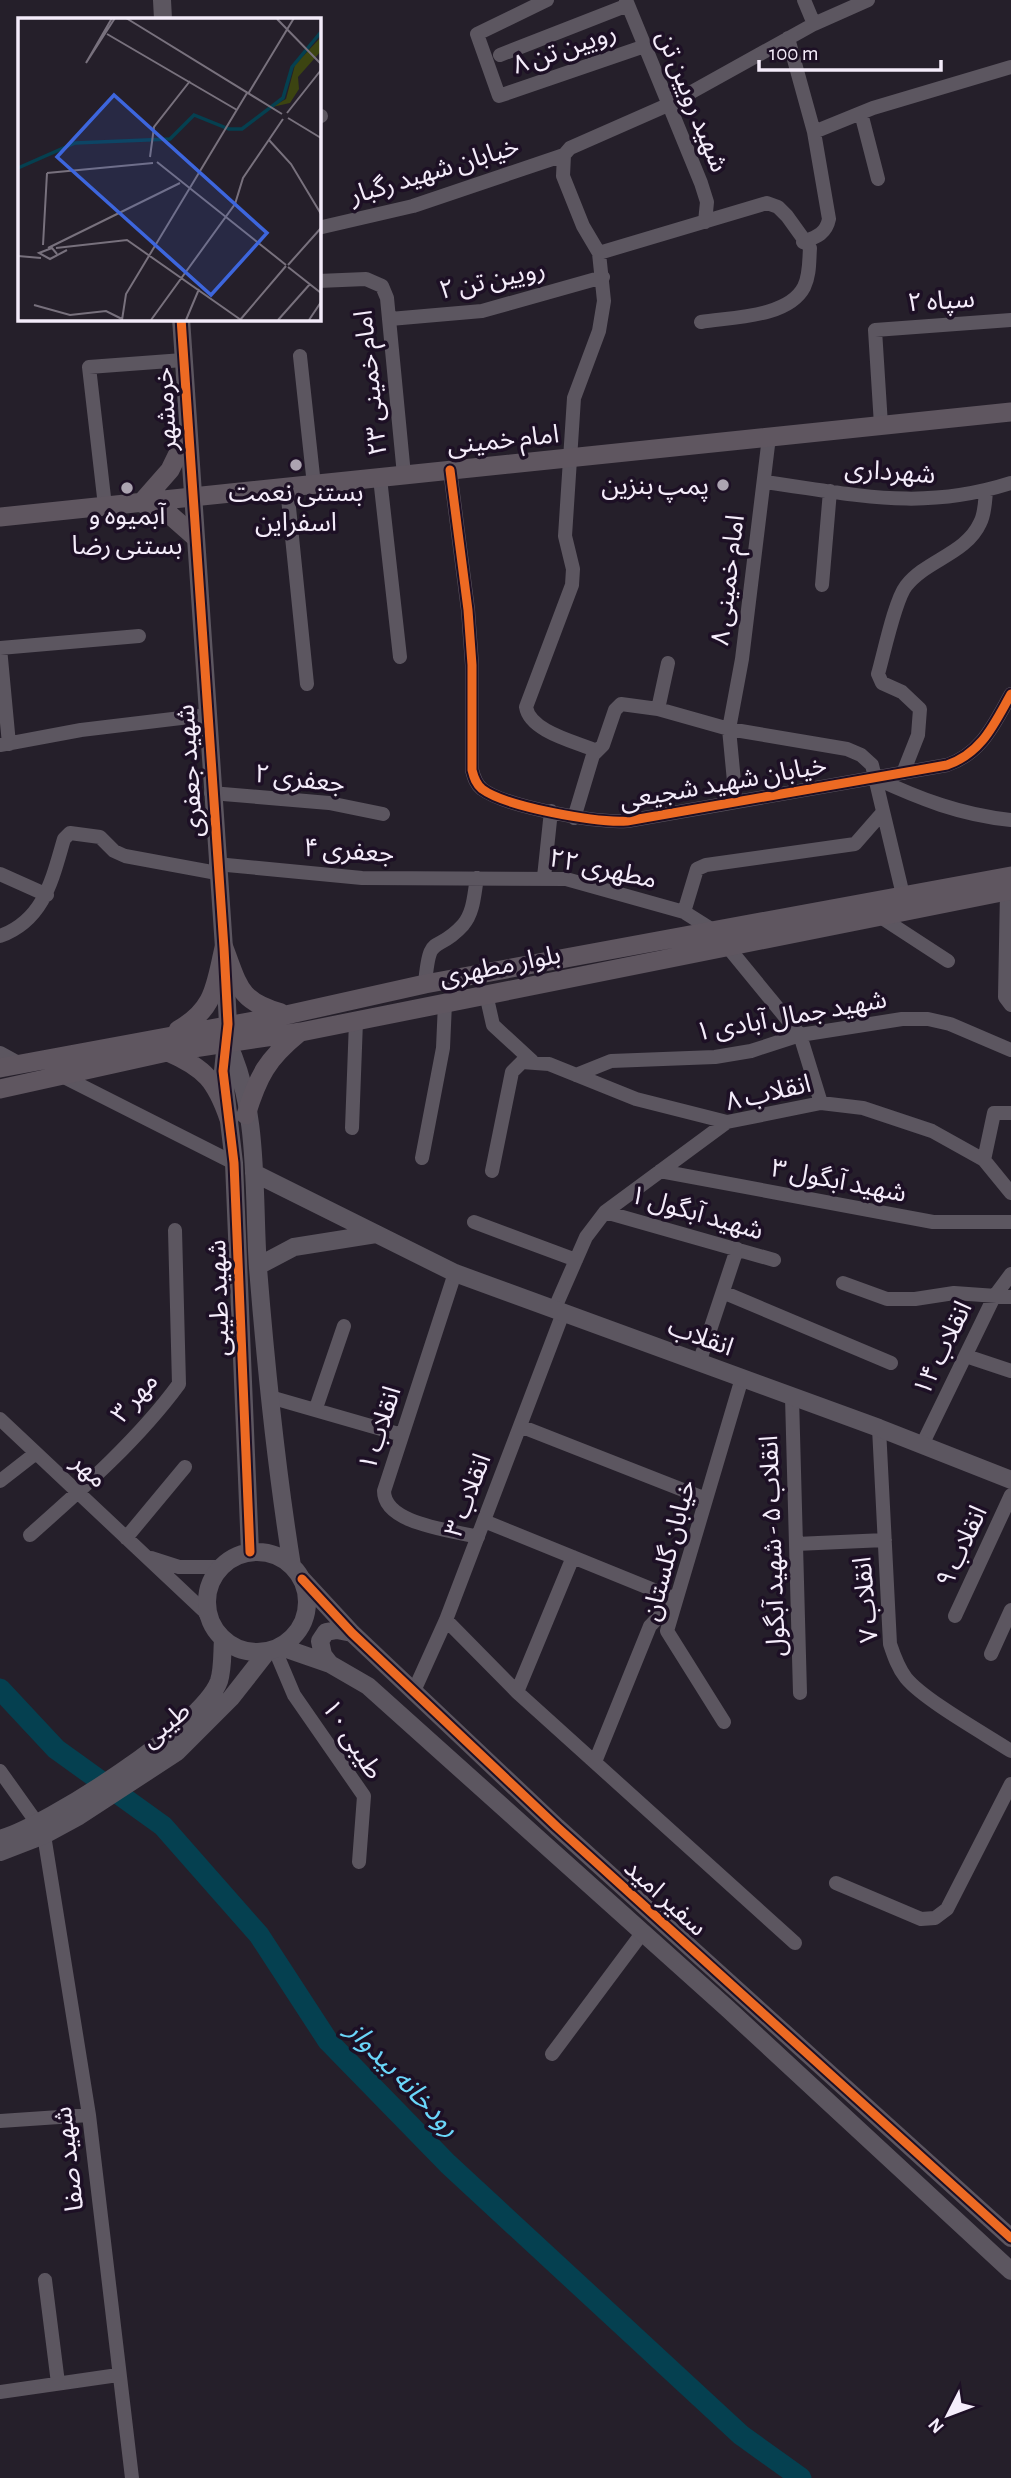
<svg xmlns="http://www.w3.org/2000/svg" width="1011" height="2478" viewBox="0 0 1011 2478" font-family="'Alegreya Sans','Noto Sans Arabic',sans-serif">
<rect width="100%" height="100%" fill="#251f2a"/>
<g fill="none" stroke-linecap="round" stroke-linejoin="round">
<path stroke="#054050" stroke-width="21" d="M0,1689L56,1749L163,1826L259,1935L328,2041L448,2164L741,2435L801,2478"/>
<path stroke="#5c5660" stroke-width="14" d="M547,0L477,34L499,96L645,46
M626,0L701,183L707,202L705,222
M804,0L814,24
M788,38L814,132L829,219C826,234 816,237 803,242
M500,55L628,5
M861,113L878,179
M318,116H321
M814,132L873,108L1011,67
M564,155L563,176L583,226L599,253L604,301L599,331L574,398L565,536L573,569L572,585L526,707C530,732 577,742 597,751
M318,228L413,206L564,155L570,148L670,104L814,24L868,0
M599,253L767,203L778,207L787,216L810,248C809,261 810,275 804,287C788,318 730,317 701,322
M318,281L366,279L382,286L387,298L404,475
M390,319L482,311L603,277
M300,356L314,485
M881,425L875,330L1011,320
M450,470L468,610L472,665V770C474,778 476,784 482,789C506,807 597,823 627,821L947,765C982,753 994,724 1011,694
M380,478L400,657
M764,482C855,494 920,512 1011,483
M287,488L307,684
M105,506L89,367L183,360
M822,585L830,491
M658,709L668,663
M9,744L0,648L139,636
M0,745L81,730L206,715
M903,773L918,735L920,709L902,692L882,683L878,674C884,653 895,600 906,586C926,560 966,554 980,523C985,514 985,501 986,491
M875,778C920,799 961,815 1011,820
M211,793L329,803L383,814
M736,802L729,729L742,659L769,437
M574,818L593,755L603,745L615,710L621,704L658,709L729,729L847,749L861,755L872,765L903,895
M216,864L362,878L566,879L684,912L711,929
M0,874L47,895
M544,877L551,811
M1007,891L1005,997L1011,1005
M684,912L697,869L706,865L855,844L883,812
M879,916L948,961
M0,936C44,920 52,880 64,839L70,833L100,837L114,851L125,856L217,873
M727,946L800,1035L821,1103
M425,984C430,929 435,956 463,925C474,912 474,894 477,878
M486,994L493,1025L532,1061
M0,1053L20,1064
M576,1075L611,1061L715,1057L751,1051L800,1035L902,1019H928L950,1024L1011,1050
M62,1076L234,1163
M352,1128L356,1021
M422,1158L443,1048L445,1003
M984,1160L994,1113H1011
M492,1171L512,1072L522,1062L549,1064L636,1099L727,1122
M660,1171L933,1222H1011
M605,1212L774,1260
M474,1222L576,1260
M455,1273L384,1491C384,1524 451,1530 478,1537
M843,1283L887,1299H915L954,1293L1011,1297
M725,1293L891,1363
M554,1310L586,1237L605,1212L727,1122L821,1103L863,1108L932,1131L984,1160L1011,1193
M966,1356L1011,1371
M699,1363L737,1249
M270,1397L402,1435
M792,1397L800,1693
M316,1408L344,1326
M0,1419L204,1611L213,1626
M520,1426L706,1499
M879,1428L890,1644C894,1656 898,1668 906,1678C924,1700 985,1734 1011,1751
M922,1445L994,1297L1011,1274
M0,1481L36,1453
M484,1521L676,1599L650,1626L595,1762
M30,1535C82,1489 138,1440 179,1384L175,1230
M126,1538L185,1467
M796,1544L885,1540
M151,1558L179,1567H221
M955,1616L1011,1495
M446,1620L517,1692L795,1943
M275,1650L294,1695L364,1796L359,1862
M991,1654L1011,1610
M517,1692L573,1557
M413,1693L446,1620L563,1313
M724,1722L667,1631L742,1378
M0,1771L37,1823
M44,1835L89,2115L132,2478
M836,1883L921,1919L935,1918L947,1909L1011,1784
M552,2054L643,1932
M0,2121L89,2115
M45,2280L58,2383
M0,2392L118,2375"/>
<path stroke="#5c5660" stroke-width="18" d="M162,0L163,19
M181,318L224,948L228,1024L223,1071L234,1163L250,1552
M227,1042C260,1108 253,1196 258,1268C266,1368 276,1467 292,1566
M254,1173L455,1273L879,1428L1011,1480
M258,1266L294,1247L376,1234
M207 1602a50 50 0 1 1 100 0a50 50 0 1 1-100 0Z
M302,1579L352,1633L557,1827L1011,2238
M281,1647L330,1664L368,1686L728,2009L1011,2271
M330,1664L323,1655L320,1641L326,1632L337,1630L352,1633
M0,1839C47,1826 203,1726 219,1681C223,1668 222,1653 223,1639
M0,1852L44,1835L79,1816L177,1752L231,1698L267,1652"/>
<path stroke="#5f5660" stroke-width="19" d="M187,435L170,470L141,503L169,514L194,536
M0,517L1011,412
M178,1030C215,1009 215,986 224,948C239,987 239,1001 281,1013
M168,1052C205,1068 216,1081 229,1119
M0,1068L286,1015L425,984L1011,876
M0,1089L167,1052L301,1032L1011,890
M246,1115C258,1076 267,1059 299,1033"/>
<g stroke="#1d1025" stroke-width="13">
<path id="cycleway" d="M181,318L224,948L228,1024L223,1071L234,1163L250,1552
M450,470L468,610L472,665V770C474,778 476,784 482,789C506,807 597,823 627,821L947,765C982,753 994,724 1011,694
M302,1579L352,1633L557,1827L1011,2238"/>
</g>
<use href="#cycleway" stroke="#ed6a23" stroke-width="9"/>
</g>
<g fill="#aca4b1" stroke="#1d1025" stroke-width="2.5">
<circle cx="296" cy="465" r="7"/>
<circle cx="723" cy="485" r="7"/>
<circle cx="127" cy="488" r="7"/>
</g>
<g text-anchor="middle" stroke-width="7" stroke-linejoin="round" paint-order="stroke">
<g font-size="26" fill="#f4ecfa" stroke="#1d1025">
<text transform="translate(564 48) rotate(-19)" y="9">رویین تن ۸</text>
<text transform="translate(693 101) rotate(68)" y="9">شهید رویین تن</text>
<text transform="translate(434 170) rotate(-17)" y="9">خیابان شهید رگبار</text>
<text transform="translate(492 279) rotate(-12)" y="9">رویین تن ۲</text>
<text transform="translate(941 300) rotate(-4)" y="9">سپاه ۲</text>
<text transform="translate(370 383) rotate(-96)" y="9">امام خمینی ۲۳</text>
<text transform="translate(165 409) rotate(-93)" y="9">خرمشهر</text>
<text transform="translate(503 439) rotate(-6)" y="9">امام خمینی</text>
<text transform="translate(890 471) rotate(4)" y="9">شهرداری</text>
<text transform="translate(727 580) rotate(-83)" y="9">امام خمینی ۸</text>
<text transform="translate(189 771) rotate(-94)" y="9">شهید جعفری</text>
<text transform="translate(300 778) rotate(7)" y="9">جعفری ۲</text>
<text transform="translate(723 782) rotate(-10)" y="9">خیابان شهید شجیعی</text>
<text transform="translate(349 850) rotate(4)" y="9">جعفری ۴</text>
<text transform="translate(603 868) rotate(12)" y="9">مطهری ۲۲</text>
<text transform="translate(500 965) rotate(-11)" y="9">بلوار مطهری</text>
<text transform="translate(791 1015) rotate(-10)" y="9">شهید جمال آبادی ۱</text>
<text transform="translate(768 1092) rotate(-13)" y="9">انقلاب ۸</text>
<text transform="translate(839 1180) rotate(11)" y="9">شهید آبگول ۳</text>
<text transform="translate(697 1212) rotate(16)" y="9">شهید آبگول ۱</text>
<text transform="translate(218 1298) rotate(-92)" y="9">شهید طیبی</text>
<text transform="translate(701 1336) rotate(20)" y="9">انقلاب</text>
<text transform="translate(942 1348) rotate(-64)" y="9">انقلاب ۱۴</text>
<text transform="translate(134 1397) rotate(-49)" y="9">مهر ۳</text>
<text transform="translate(379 1428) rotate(-72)" y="9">انقلاب ۱</text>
<text transform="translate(90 1470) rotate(43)" y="9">مهر</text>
<text transform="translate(467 1495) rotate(-69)" y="9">انقلاب ۳</text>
<text transform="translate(772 1546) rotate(-92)" y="9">انقلاب ۵ - شهید آبگول</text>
<text transform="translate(961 1546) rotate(-65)" y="9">انقلاب ۹</text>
<text transform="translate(668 1550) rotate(-75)" y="9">خیابان گلستان</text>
<text transform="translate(865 1600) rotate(-95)" y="9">انقلاب ۷</text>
<text transform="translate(165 1724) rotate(-40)" y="9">طیبی</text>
<text transform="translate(353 1739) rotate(57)" y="9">طیبی ۱۰</text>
<text transform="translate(666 1897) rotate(42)" y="9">سفیر امید</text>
<text transform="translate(68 2159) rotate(-97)" y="9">شهید صفا</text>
</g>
<g font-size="26" fill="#f4ecfa" stroke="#1d1025">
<text x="709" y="494" text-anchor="end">پمپ بنزین</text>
<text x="296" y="501">بستنی نعمت<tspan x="296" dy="30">اسفراین</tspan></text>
<text x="127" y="524">آبمیوه و<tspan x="127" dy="30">بستنی رضا</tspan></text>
</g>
<g font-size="28" font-style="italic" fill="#6ad6f9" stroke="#1d1025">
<text transform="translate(404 2078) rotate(46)" y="10">رودخانه بیدواز</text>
</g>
</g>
<g transform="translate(18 18)">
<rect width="303" height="303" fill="#251f2a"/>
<path d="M303,19V33L280,59L281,71L272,85L254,89L268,81L277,47Z" fill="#3c4411"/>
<path fill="none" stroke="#054050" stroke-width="3.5" d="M0,150L57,125L152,121L176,97L211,111H224L265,80L274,49L303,14"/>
<path fill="none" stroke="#78717d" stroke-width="2" d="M94,0L68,45L97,0M108,0L264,96M259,1L303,46M89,16L219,92M230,76L276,0M269,95L303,52M270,100L303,120M251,122L273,146L303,196M132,139L136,109L172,63M139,144L268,247M29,155L135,145M25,227L29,155M30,230L162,165M38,230L109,222L223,302M39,236L34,230L21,235L32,241L49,232M0,238L23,240M270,247L303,210M270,249L303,275M16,287L52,297L88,293L104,301M104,302L108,276L229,75M133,302L217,186L225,160L265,101M168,302L181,271M222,302L268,248M260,302L292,266M291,302L303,284"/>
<path fill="#3d66dd" fill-opacity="0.15" stroke="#3d66dd" stroke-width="3.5" d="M96,77L249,215L193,277L39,139Z"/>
<rect width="303" height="303" fill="none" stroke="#f4ecfa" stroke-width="3.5"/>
</g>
<g transform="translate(948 2415) rotate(228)" stroke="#1d1025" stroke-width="5" paint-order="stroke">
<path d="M0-5L12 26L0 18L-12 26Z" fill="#f4ecfa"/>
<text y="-10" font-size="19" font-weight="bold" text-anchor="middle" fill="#f4ecfa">N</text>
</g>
<path d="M759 60v10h182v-10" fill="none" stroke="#f4ecfa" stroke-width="3.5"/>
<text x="769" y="60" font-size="21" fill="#f4ecfa" stroke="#1d1025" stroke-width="5" paint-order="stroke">100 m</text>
</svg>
